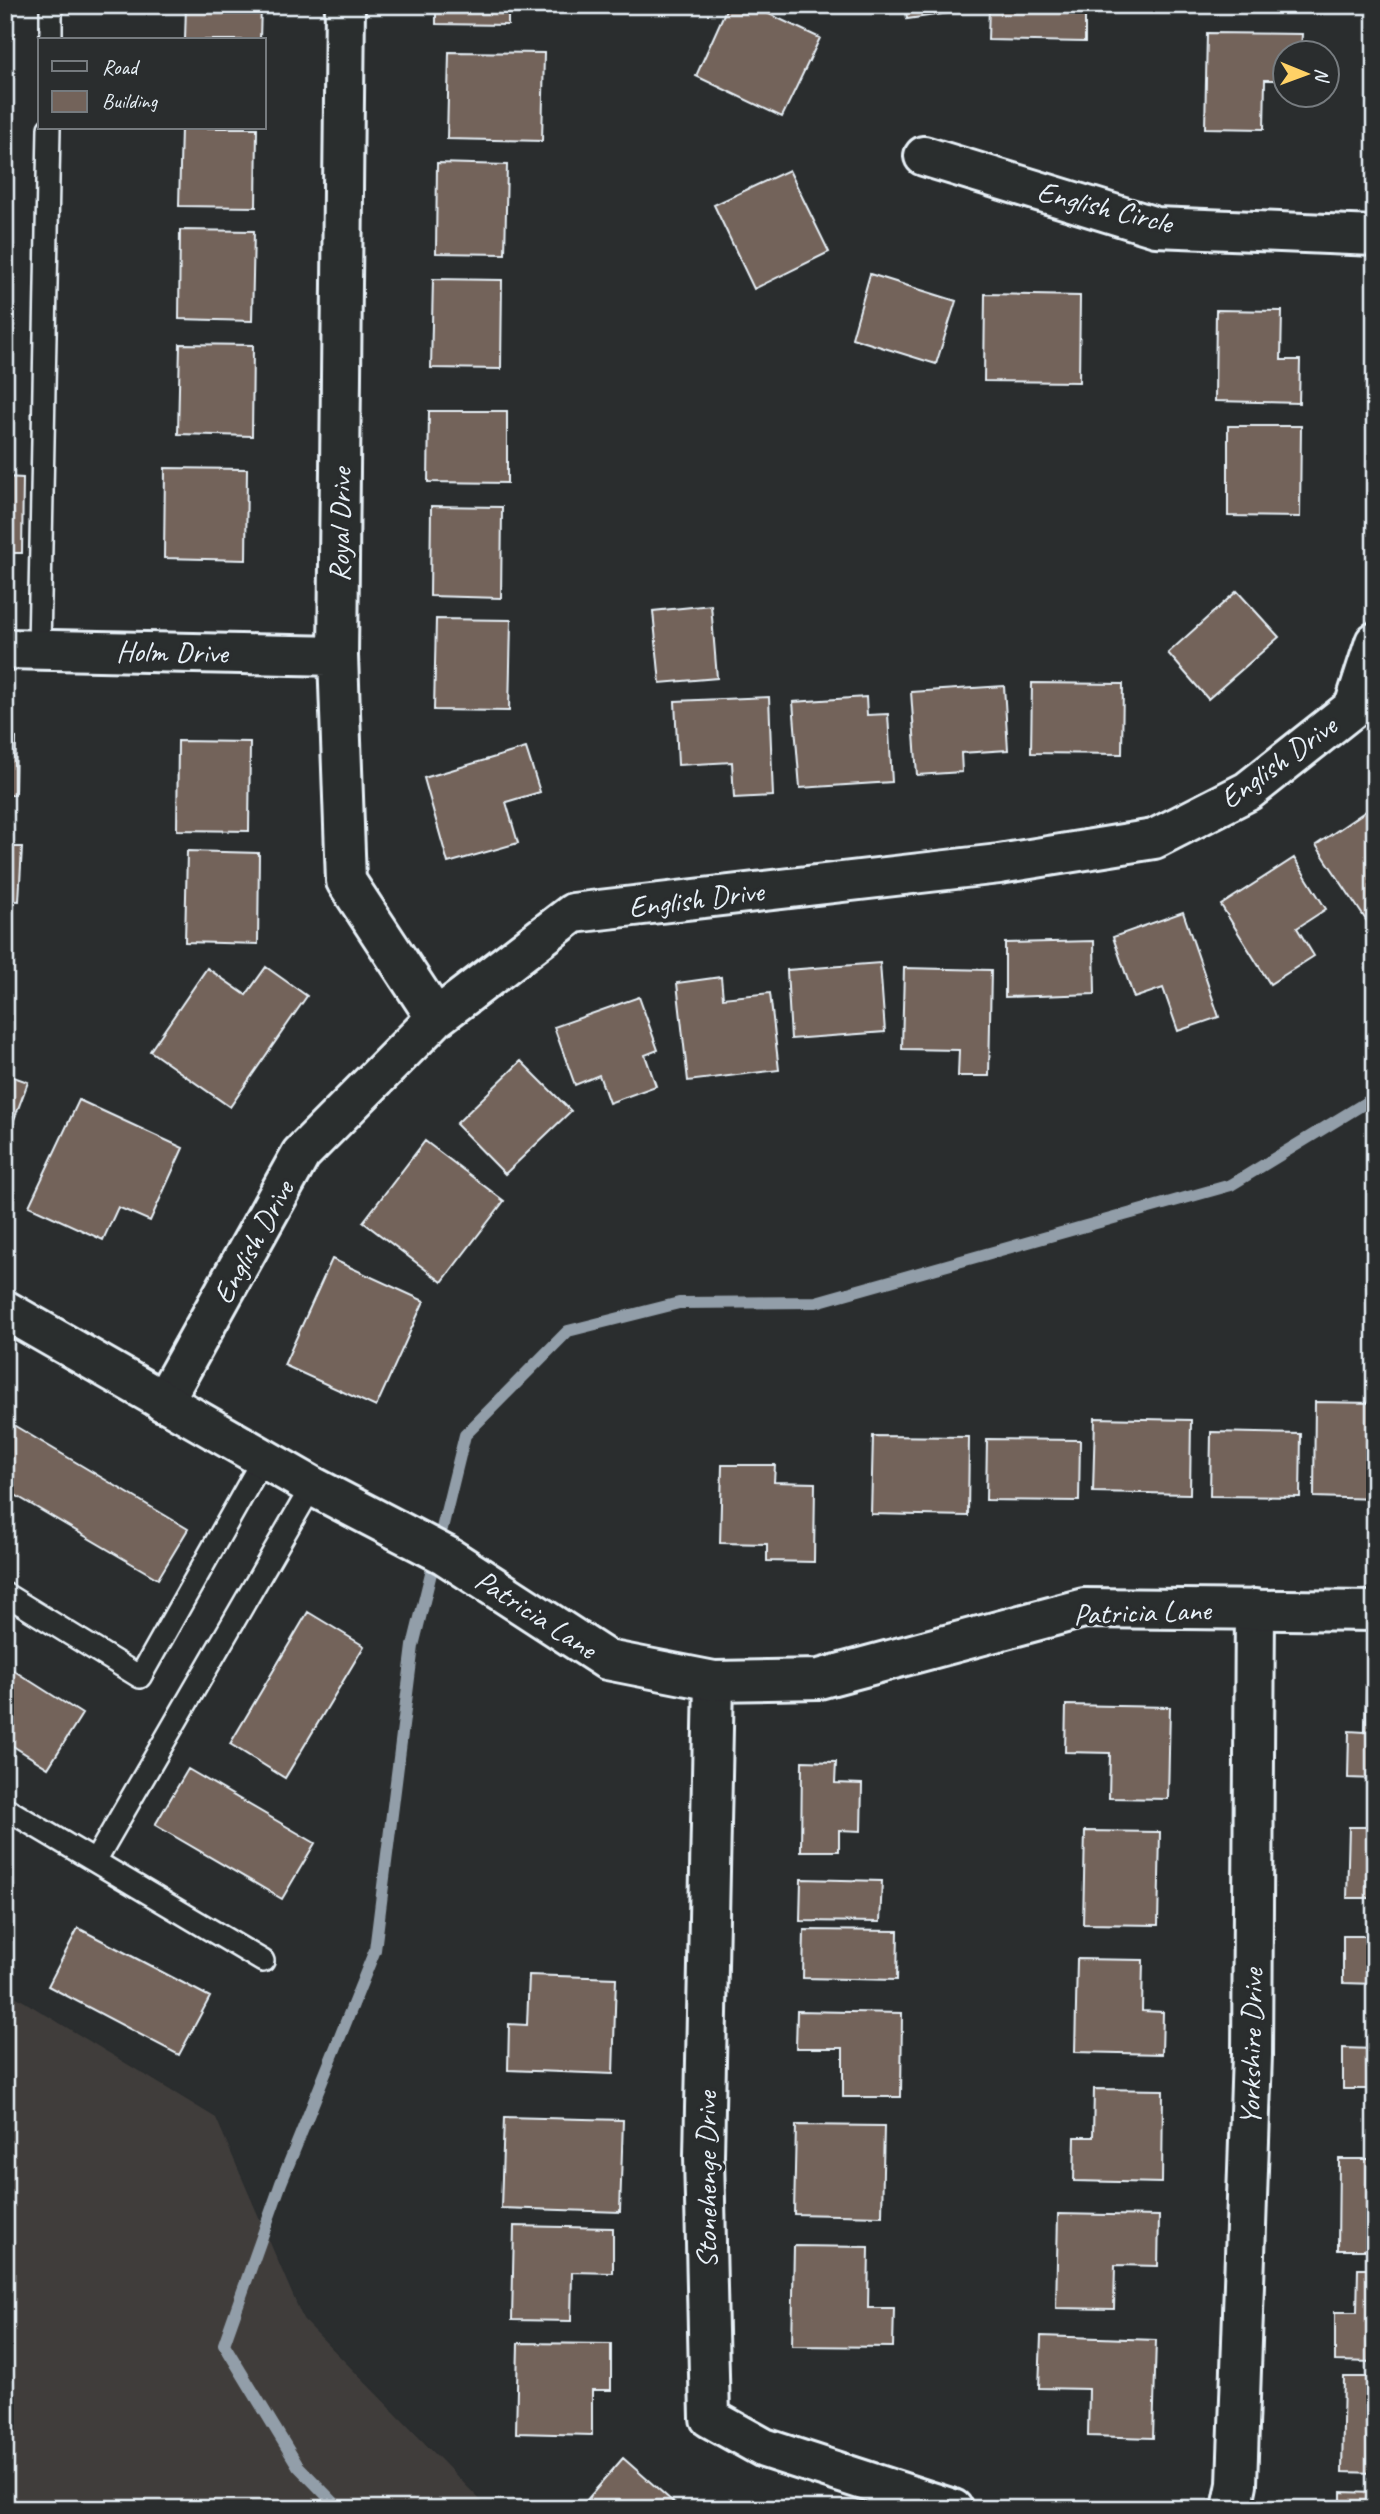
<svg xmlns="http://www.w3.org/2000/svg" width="1380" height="2514" viewBox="0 0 1380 2514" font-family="Caveat,sans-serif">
<rect width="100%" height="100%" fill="#2a2d2e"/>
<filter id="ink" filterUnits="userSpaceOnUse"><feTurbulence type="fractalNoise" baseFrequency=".0143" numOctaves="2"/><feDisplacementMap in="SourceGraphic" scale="14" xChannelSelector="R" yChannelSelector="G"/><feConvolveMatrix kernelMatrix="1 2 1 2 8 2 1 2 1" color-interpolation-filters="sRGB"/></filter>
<g filter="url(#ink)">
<path fill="#403d3b" d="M5,1990L216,2118L303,2319L489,2509H5Z"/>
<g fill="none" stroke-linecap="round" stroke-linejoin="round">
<path stroke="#929ea9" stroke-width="12" d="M340,2509L298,2466L224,2344L281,2183L375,1950L413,1646L465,1435L568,1331L679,1303L816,1302L1231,1185L1375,1097"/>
</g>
<path fill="#73635a" stroke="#e8f1f8" stroke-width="2" d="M186,5H261L260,40H185Z
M436,5H508V25L436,24Z
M728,5H750L820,38L782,117L696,76Z
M905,5H949L950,13L907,19Z
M989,5H1085V42L988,40Z
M1207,33L1302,34L1301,52H1286V80H1265L1264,129L1205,128Z
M449,52L544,53L542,141L447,139Z
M181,128H257L256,207L179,206Z
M437,163L507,165L505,254L436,253Z
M789,170L829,252L754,289L714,205Z
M180,230L254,231L252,321L179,319Z
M870,274L956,301L936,364L852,338Z
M433,279L502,280L501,369L431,368Z
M985,294L1080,296L1079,382L984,381Z
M1216,310L1282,311L1281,360H1300L1299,403L1215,401Z
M180,344L253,345L252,436L178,434Z
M429,411H507V483L428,482Z
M1228,426H1301L1300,517L1228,516Z
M165,468L247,469L246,560L164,558Z
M5,477L23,478L22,553H5Z
M431,506L502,507L501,598L430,596Z
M1237,591L1279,637L1208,699L1168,653Z
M711,605L717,678L660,683L653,611Z
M436,619L511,620L509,711L434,710Z
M1032,683L1123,684L1122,754L1031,753Z
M1004,686L1008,750L961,753L962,772L917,775L911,692Z
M769,697L773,796L734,798L732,762L678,765L675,701Z
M866,697L867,715L888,714L892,782L800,788L793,702Z
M5,738H16L15,795H5Z
M178,741L250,742L249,831L177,830Z
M526,748L540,792L506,802L518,843L448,863L424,778Z
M1375,805V923L1370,926L1316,845Z
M5,847H22L19,901L5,900Z
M187,851L259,853L258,944L185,942Z
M1294,858L1326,909L1297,928L1314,956L1270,984L1221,905Z
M1183,912L1219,1017L1178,1031L1163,988L1134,998L1113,937Z
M1094,941L1095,994L1005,997V943Z
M880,963L885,1032L791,1039L787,970Z
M266,967L307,996L230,1107L150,1051L207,968L246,995Z
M904,968L991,970L989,1076H958L959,1050L902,1049Z
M721,977L723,998L770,993L779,1070L688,1081L677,983Z
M639,997L658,1050L645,1055L656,1086L609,1103L599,1075L575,1085L554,1027Z
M521,1061L571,1111L505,1174L456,1124Z
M5,1074L28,1082L5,1144Z
M79,1100L183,1148L150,1221L118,1207L103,1240L29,1206Z
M425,1141L504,1201L442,1282L363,1222Z
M332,1259L424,1301L376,1407L284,1365Z
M1315,1402L1375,1403V1499L1314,1497Z
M1095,1418L1191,1420L1190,1494L1093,1492Z
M5,1420L188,1529L158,1579L5,1489Z
M1211,1432L1301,1434L1300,1497L1210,1496Z
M873,1436L969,1437L968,1516L871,1514Z
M987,1439L1080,1440L1079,1501L986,1500Z
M722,1465H775L774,1482L815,1483L814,1562L767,1561V1544L720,1543Z
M308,1612L364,1646L285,1778L230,1744Z
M5,1665L82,1714L48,1768L5,1741Z
M1366,1686L1375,1687V1779L1348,1778L1349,1731L1365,1732Z
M1066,1705L1170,1707L1168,1799L1109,1798L1110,1753L1065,1752Z
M802,1761L836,1762L835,1783L862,1784L861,1831L839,1830V1851H801Z
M188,1769L315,1843L282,1899L155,1825Z
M1349,1827H1375V1898H1347Z
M1085,1831L1160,1832L1158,1925L1083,1924Z
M801,1879L882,1881L880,1922L800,1921Z
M78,1928L210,1997L179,2055L48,1986Z
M804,1930L898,1931L897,1980L803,1978Z
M1343,1936H1375V1984L1343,1983Z
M1077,1959L1143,1960L1142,2011L1163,2012L1162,2054L1075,2052Z
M529,1975L616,1978L613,2074L508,2070L509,2024L527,2025Z
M797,2011L902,2013L901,2097H843V2048H796Z
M1343,2048L1375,2049V2089H1343Z
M1094,2089L1163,2090L1162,2183L1074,2181L1075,2137H1093Z
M504,2117L623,2120L620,2212L501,2208Z
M796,2125L884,2126L882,2216L794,2214Z
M1339,2159H1375V2250H1338Z
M1058,2214L1159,2216L1158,2266L1115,2265L1114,2309L1056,2308Z
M514,2226L613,2228V2273L572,2272L571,2321L512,2320Z
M794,2246L869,2247L868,2308H894L893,2347L792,2346Z
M1358,2269H1375V2362L1335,2361V2312H1357Z
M1041,2336L1156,2340L1153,2438L1088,2436L1089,2389L1039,2388Z
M518,2343L611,2344V2390H592V2435L516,2433Z
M1344,2377H1375V2473L1342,2472Z
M623,2458L681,2509H579Z
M1341,2492L1375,2493V2509H1341Z"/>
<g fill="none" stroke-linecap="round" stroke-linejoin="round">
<g stroke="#e8f1f8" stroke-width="26">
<path id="lane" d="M51,40V5
M39,649L49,128
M5,1594L140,1677L263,1459
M5,1808L263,1961
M95,1861L312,1486"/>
</g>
<g stroke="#e8f1f8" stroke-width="44">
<path id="street" d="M345,5L338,656L346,881L436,1018
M924,156L1156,227L1375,236
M5,649L338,656
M163,1402L301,1154L436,1018L573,913L999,864L1154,839L1248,791L1354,707L1375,642
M714,1681L704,2156L710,2418L764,2448L953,2509
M1232,2509L1237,2484L1252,2055L1255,1609"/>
</g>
<g stroke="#e8f1f8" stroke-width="44">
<path id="secondary" d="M5,1310L312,1486L445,1555L607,1660L714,1681L819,1679L1084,1608L1375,1611"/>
</g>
<use href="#lane" stroke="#2a2d2e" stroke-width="21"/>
<use href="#street" stroke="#2a2d2e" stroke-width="38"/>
<use href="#secondary" stroke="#2a2d2e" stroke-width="38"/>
</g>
</g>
<g text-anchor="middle" stroke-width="7" stroke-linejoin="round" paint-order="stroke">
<g font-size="30" fill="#e8f1f8" stroke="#2a2d2e">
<text transform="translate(1105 207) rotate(14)" y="10">English Circle</text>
<text transform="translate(340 525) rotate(-89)" y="10">Royal Drive</text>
<text transform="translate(172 652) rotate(1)" y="10">Holm Drive</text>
<text transform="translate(1278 762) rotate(-36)" y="10">English Drive</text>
<text transform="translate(696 899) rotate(-7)" y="10">English Drive</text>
<text transform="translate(253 1242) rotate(-61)" y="10">English Drive</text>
<text transform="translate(1142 1612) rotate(-2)" y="10">Patricia Lane</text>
<text transform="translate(536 1614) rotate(33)" y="10">Patricia Lane</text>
<text transform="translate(1251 2047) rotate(-89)" y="10">Yorkshire Drive</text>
<text transform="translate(706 2180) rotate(-90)" y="10">Stonehenge Drive</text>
</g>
</g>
<rect width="1380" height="2514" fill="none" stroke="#2a2d2e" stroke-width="28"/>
<rect x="14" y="14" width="1352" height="2486" fill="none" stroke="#e8f1f8" stroke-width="2.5" filter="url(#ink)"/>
<rect x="38" y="38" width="228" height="91" fill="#2a2d2e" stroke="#767b7f" stroke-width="2"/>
<rect x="52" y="61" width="35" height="10" fill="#2a2d2e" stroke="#767b7f" stroke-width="2"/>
<text x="102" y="74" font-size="21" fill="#e8f1f8">Road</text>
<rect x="52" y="91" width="35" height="21" fill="#73635a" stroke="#767b7f" stroke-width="2"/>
<text x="102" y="108" font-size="21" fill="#e8f1f8">Building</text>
<g transform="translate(1306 74) rotate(91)"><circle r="33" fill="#2a2d2e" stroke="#767b7f" stroke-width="2"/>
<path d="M0-5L12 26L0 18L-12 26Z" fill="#ffd166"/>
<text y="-10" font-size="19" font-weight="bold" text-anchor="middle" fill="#e8f1f8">N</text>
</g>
</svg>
